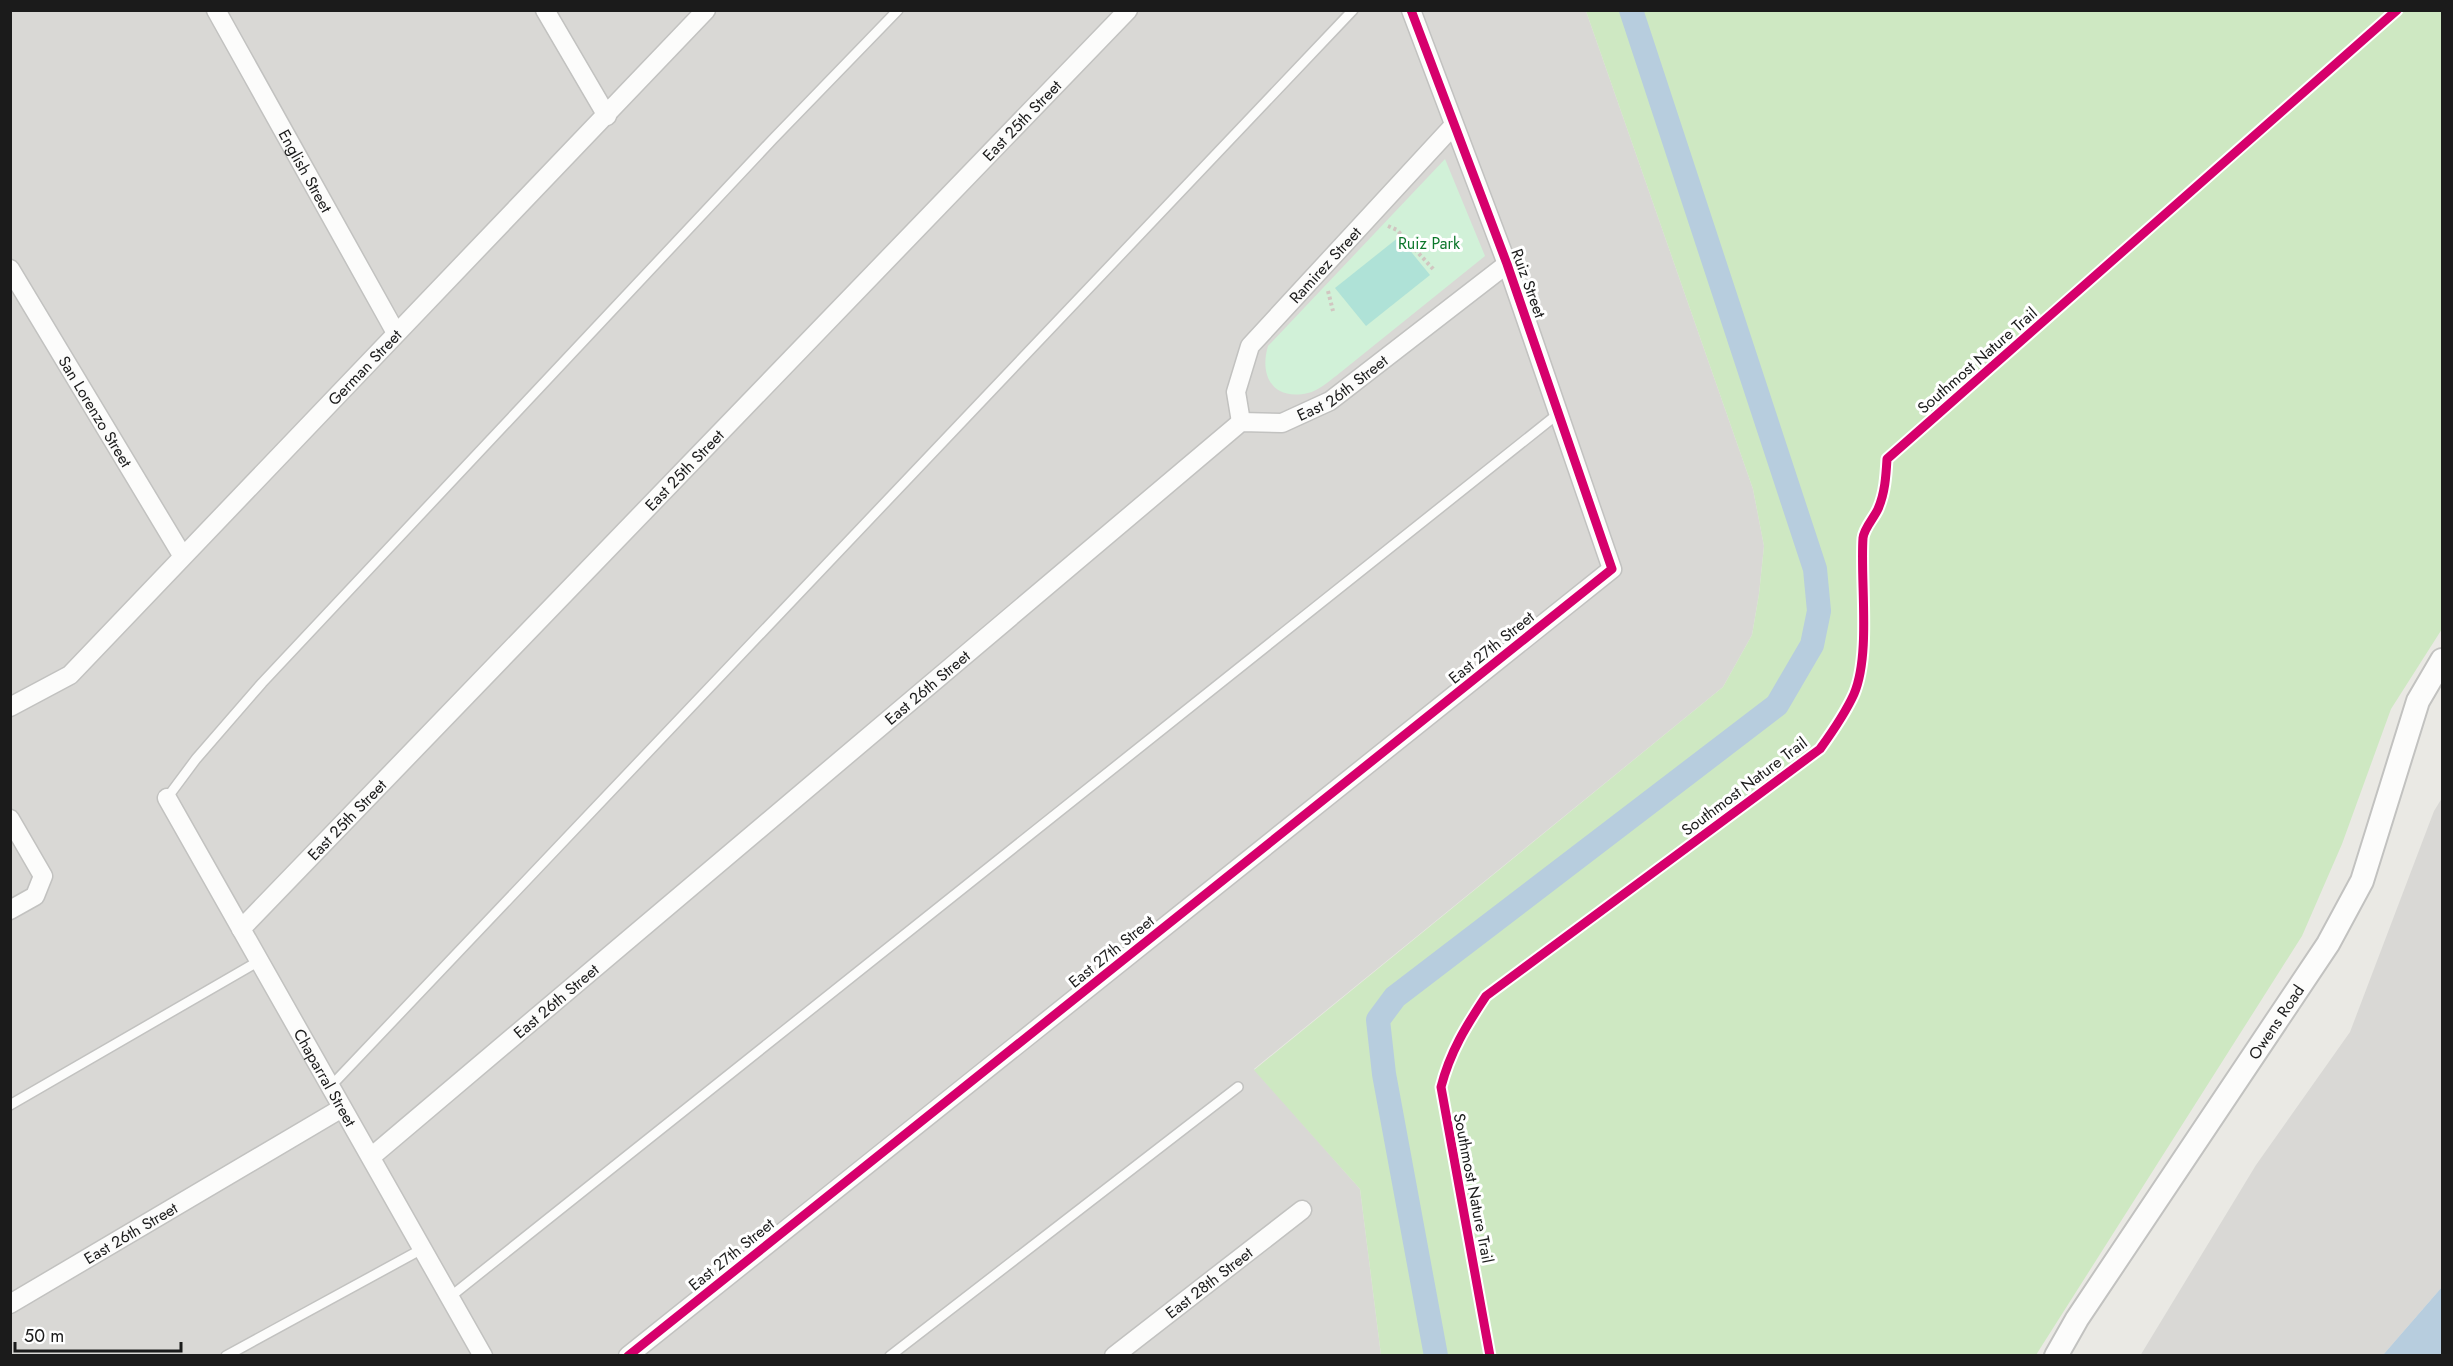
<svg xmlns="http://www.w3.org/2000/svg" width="2453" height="1366" viewBox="0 0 2453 1366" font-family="Jost,sans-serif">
<rect width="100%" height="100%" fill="#eae9e4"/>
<path fill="#d9d8d5" d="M10,11H1586L1753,489L1764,546L1759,594L1752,635L1723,687L1254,1069L1360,1189L1381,1355H11Z
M2442,798V1287L2383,1355L2140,1356L2256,1165L2350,1032L2434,811Z"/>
<path fill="#cee8c2" d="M1586,11H2442V629L2391,709L2342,844L2302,936L2036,1355H1381L1360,1189L1254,1070L1723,687L1752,635L1759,594L1764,546L1753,489Z"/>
<path fill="#d1f1d8" d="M1445,159L1485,256L1336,376C1328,382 1318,391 1308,393C1273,401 1259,376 1268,346Z"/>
<path fill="#afe2d7" d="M1399,237L1430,275L1366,326L1335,288Z"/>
<path fill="#b7cdde" d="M2442,1287V1355H2383Z"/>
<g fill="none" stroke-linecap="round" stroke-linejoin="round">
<path stroke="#b7cdde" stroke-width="24" d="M1436,1356L1384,1074L1378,1020L1395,997L1777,705L1812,645L1819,611L1815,569L1631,10"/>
<g stroke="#c2c2c0" stroke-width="12">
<path id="service" d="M167,798L196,759L262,683L773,139L898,10
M330,1087L1353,10
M10,1105L259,961
M450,1297L1559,413
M226,1356L422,1249
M890,1356L1238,1087"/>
</g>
<g stroke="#c2c2c0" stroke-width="21">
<g id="minor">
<path id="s1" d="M216,10L396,333"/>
<path d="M545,10L607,116"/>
<path id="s2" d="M10,269L182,555"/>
<path id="s3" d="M1241,422L1236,392L1250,346L1453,126"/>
<path id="s4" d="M10,707L70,675L706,10"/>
<path id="s5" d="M167,798L483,1356"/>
<path d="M10,819L43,876L35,896L10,910"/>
<path id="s6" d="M241,929L1128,10"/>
<path id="s7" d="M371,1157L1241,422L1282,423L1330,401L1507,264"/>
<path id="s8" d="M10,1304L342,1108"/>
<path d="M628,1356L1612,569L1507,264L1411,10"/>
<path id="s9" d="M1114,1356L1302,1210"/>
</g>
</g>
<g stroke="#c2c2c0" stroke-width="26">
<g id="tertiary">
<path id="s10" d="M2056,1356L2077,1319L2328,944L2362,881L2418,701L2442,660"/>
</g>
</g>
<path stroke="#d1c6c1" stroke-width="4" stroke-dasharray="3 3" stroke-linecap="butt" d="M1388,226L1397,230L1435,271
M1328,291L1333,311"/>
<use href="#service" stroke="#fcfcfb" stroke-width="9"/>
<use href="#minor" stroke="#fcfcfb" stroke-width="18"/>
<use href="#tertiary" stroke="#fcfcfb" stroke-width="22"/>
<g stroke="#fff" stroke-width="13">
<path id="cycleway" d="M628,1356L1612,569L1507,264L1411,10
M1490,1356L1441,1087C1450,1052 1466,1026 1486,996L1820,749C1833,731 1845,714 1854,694C1871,654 1860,581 1863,538C1864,528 1874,518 1878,509C1885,493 1886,476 1887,459L2397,10"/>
</g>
<use href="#cycleway" stroke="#d6006c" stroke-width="9"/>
</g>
<g text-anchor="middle" stroke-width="6" stroke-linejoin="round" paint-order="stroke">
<g font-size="16" fill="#1b1b1b" stroke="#fff">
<text dy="6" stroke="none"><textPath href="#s6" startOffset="1124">East 25th Street</textPath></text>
<text dy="6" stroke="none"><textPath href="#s1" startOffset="184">English Street</textPath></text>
<text dy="6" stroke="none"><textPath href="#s3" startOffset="189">Ramirez Street</textPath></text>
<text transform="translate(1529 283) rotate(70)" y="6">Ruiz Street</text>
<text transform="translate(1977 360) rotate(-41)" y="6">Southmost Nature Trail</text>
<text dy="6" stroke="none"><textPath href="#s4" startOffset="494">German Street</textPath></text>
<text dy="6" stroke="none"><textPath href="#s7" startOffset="1250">East 26th Street</textPath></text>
<text dy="6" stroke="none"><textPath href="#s2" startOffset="166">San Lorenzo Street</textPath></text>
<text dy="6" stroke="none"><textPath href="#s6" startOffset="638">East 25th Street</textPath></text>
<text transform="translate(1491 647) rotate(-39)" y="6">East 27th Street</text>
<text dy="6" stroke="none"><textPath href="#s7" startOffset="728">East 26th Street</textPath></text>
<text transform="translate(1744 786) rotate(-37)" y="6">Southmost Nature Trail</text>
<text dy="6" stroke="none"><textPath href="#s6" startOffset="152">East 25th Street</textPath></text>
<text transform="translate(1111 951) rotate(-39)" y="6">East 27th Street</text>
<text dy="6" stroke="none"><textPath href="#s7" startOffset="242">East 26th Street</textPath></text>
<text dy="6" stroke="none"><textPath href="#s10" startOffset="400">Owens Road</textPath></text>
<text dy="6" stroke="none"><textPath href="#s5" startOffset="321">Chaparral Street</textPath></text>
<text transform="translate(1474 1188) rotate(79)" y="6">Southmost Nature Trail</text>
<text dy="6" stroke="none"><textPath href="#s8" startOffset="140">East 26th Street</textPath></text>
<text transform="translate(731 1254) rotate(-39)" y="6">East 27th Street</text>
<text dy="6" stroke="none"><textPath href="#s9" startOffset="120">East 28th Street</textPath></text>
</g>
<g font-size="16" fill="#0c772b" stroke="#fff">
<text x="1429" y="249">Ruiz Park</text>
</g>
</g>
<rect width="2453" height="1366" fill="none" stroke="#1b1b1b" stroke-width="24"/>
<path d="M15 1342v9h166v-9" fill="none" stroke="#1b1b1b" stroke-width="3"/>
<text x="24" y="1342" font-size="18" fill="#1b1b1b" stroke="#ffffff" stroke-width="4.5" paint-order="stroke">50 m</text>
</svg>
